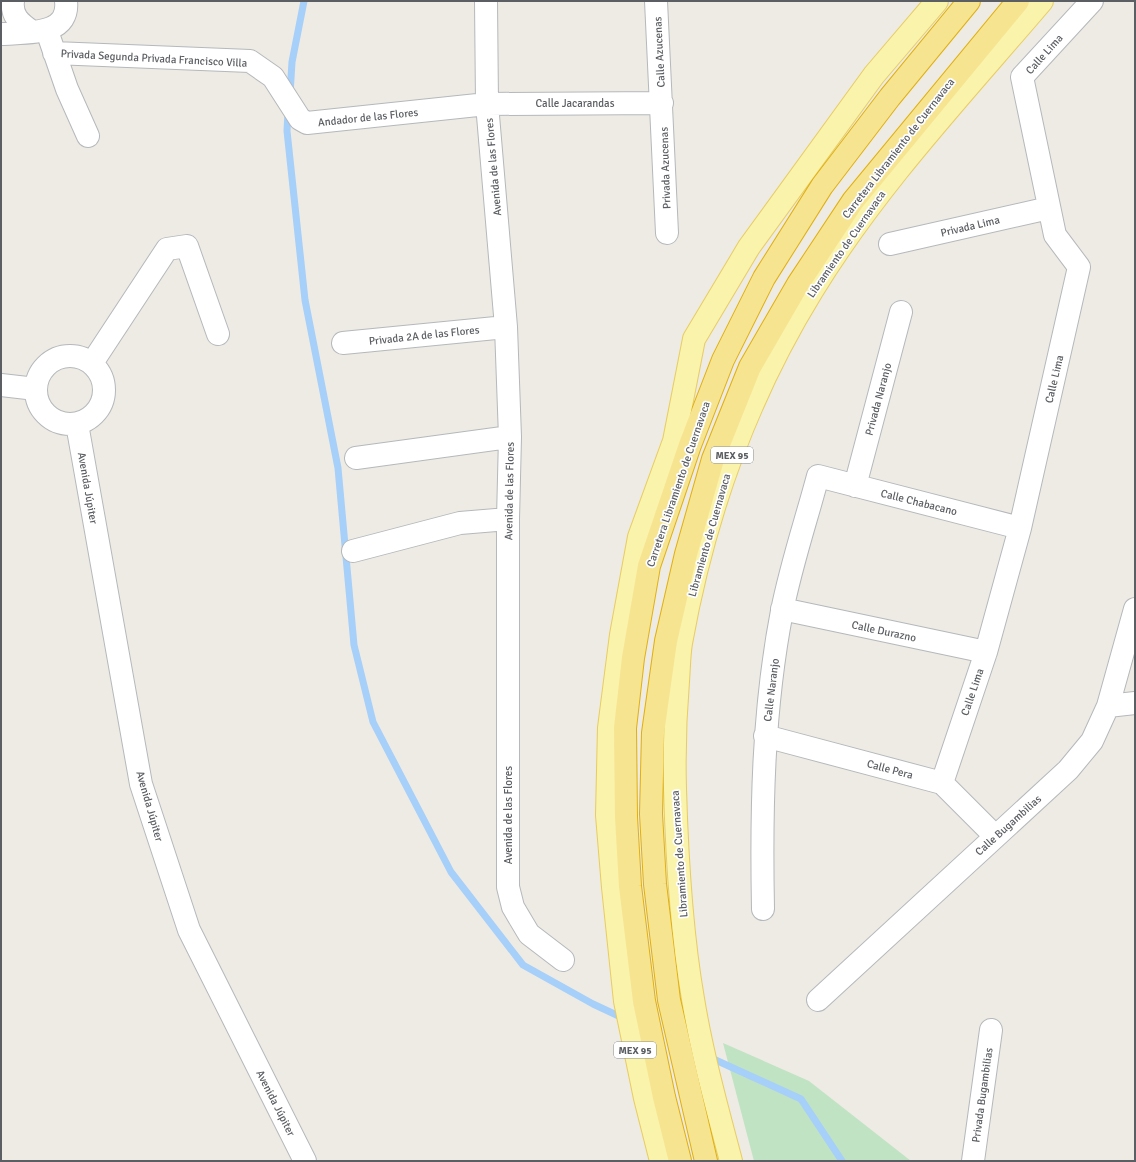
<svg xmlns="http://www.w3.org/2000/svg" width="1136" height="1162" viewBox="0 0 1136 1162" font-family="Signika,sans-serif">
<rect width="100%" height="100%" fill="#edebe3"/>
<path fill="#c0e3c3" d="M723,1043L809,1081L911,1161H754Z"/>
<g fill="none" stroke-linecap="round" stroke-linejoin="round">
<path stroke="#a6cff9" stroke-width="7" d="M290,94L292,62L304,1
M288,112L287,131L305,300L338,468L354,645L373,722L451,872L523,965L593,1004L625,1019
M709,1057L801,1099L842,1161"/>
<g stroke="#b5b8bc" stroke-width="24">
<path id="minor" d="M13,1C11,16 20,23 31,31
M486,1L487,104L506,327L510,437L508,519V887L513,907L529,934L563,960
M656,1L667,233
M47,31L67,89L88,136
M1,34C25,32 70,37 66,1
M54,53L250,61L273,77L300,119L307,123L487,104L662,103
M890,244L1049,208
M343,343L506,327
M36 390a34 34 0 1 1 68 0a34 34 0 1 1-68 0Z
M92,363L167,249L187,246L218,334
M1,385L36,389
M77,424L141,784L189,930L305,1161
M356,458L510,437
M855,486L901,312
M353,551L460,523L508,519
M782,609L986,652
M1108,706L1135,703
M765,736L942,783L995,836
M942,783L986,652L1020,528L1079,267L1055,235L1022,77L1092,1
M763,909C761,809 763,709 782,611C791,565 806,521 818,476L1020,528
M818,1000L1068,770L1092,741L1108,706L1135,609
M973,1161L991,1030"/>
</g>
<g stroke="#e8cc60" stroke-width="24">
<path id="major" d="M661,1161L645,1098L625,1001L613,887L607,815L609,728L621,635L639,537L674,441L694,339L749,247L874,75L937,1
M731,1161C717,1108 702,1054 693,999C681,930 677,859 675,789C674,753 675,717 678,681C679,668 679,655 681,643C703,520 746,398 812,291C876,186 962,95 1042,1"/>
</g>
<g stroke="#e1af0e" stroke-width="24">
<path id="highway" d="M680,1161L664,1097L644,1001L630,886L626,817L625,728L633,658L649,566L690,445L723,360L764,278L822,186L890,97L969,1
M706,1161L669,1000L655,884L651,814L653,733L666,641L686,554L713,459L750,367L798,284L853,201L1018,1"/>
</g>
<use href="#minor" stroke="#fff" stroke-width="22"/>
<use href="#major" stroke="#faf3ab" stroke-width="22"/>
<use href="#highway" stroke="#f6e490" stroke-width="22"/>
</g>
<g text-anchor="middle" stroke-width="3.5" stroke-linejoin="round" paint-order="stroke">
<g fill="#fff" stroke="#8c8e91" stroke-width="1">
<rect x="711" y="447" width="42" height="16" rx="3"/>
<rect x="614" y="1042" width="42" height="16" rx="3"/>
</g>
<g font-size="10" font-weight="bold" fill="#5b5e62">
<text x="732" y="459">MEX 95</text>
<text x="635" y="1054">MEX 95</text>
</g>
<g font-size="11" fill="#5b5e62" stroke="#fff">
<text transform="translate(659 52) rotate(-93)" y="4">Calle Azucenas</text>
<text transform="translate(1044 54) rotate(-48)" y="4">Calle Lima</text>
<text transform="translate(154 58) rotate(3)" y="4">Privada Segunda Privada Francisco Villa</text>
<text x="575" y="107">Calle Jacarandas</text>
<text transform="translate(368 117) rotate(-6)" y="4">Andador de las Flores</text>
<text transform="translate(898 148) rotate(-52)" y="4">Carretera Libramiento de Cuernavaca</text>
<text transform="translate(493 167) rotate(-95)" y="4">Avenida de las Flores</text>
<text transform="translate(665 168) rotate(-92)" y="4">Privada Azucenas</text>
<text transform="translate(970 226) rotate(-13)" y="4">Privada Lima</text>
<text transform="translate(846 244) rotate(-55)" y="4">Libramiento de Cuernavaca</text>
<text transform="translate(424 335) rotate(-6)" y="4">Privada 2A de las Flores</text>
<text transform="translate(1054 379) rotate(-77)" y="4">Calle Lima</text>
<text transform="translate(878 399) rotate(-75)" y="4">Privada Naranjo</text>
<text transform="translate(678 484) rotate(-71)" y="4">Carretera Libramiento de Cuernavaca</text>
<text transform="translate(88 488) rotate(80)" y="4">Avenida Júpiter</text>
<text transform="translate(509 491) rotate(-89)" y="4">Avenida de las Flores</text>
<text transform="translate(919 502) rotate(14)" y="4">Calle Chabacano</text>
<text transform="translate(709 535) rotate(-74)" y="4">Libramiento de Cuernavaca</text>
<text transform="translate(884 631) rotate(12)" y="4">Calle Durazno</text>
<text transform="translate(771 690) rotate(-83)" y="4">Calle Naranjo</text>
<text transform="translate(972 692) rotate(-71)" y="4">Calle Lima</text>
<text transform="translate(890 769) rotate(15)" y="4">Calle Pera</text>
<text transform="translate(150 806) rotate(74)" y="4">Avenida Júpiter</text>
<text transform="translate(508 815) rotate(-90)" y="4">Avenida de las Flores</text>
<text transform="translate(1008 825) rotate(-42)" y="4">Calle Bugambilias</text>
<text transform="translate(679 854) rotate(-94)" y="4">Libramiento de Cuernavaca</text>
<text transform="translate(982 1095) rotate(-82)" y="4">Privada Bugambilias</text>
<text transform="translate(276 1103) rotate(63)" y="4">Avenida Júpiter</text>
</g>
</g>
<rect width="1136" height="1162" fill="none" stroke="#5b5e62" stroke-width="4"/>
</svg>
